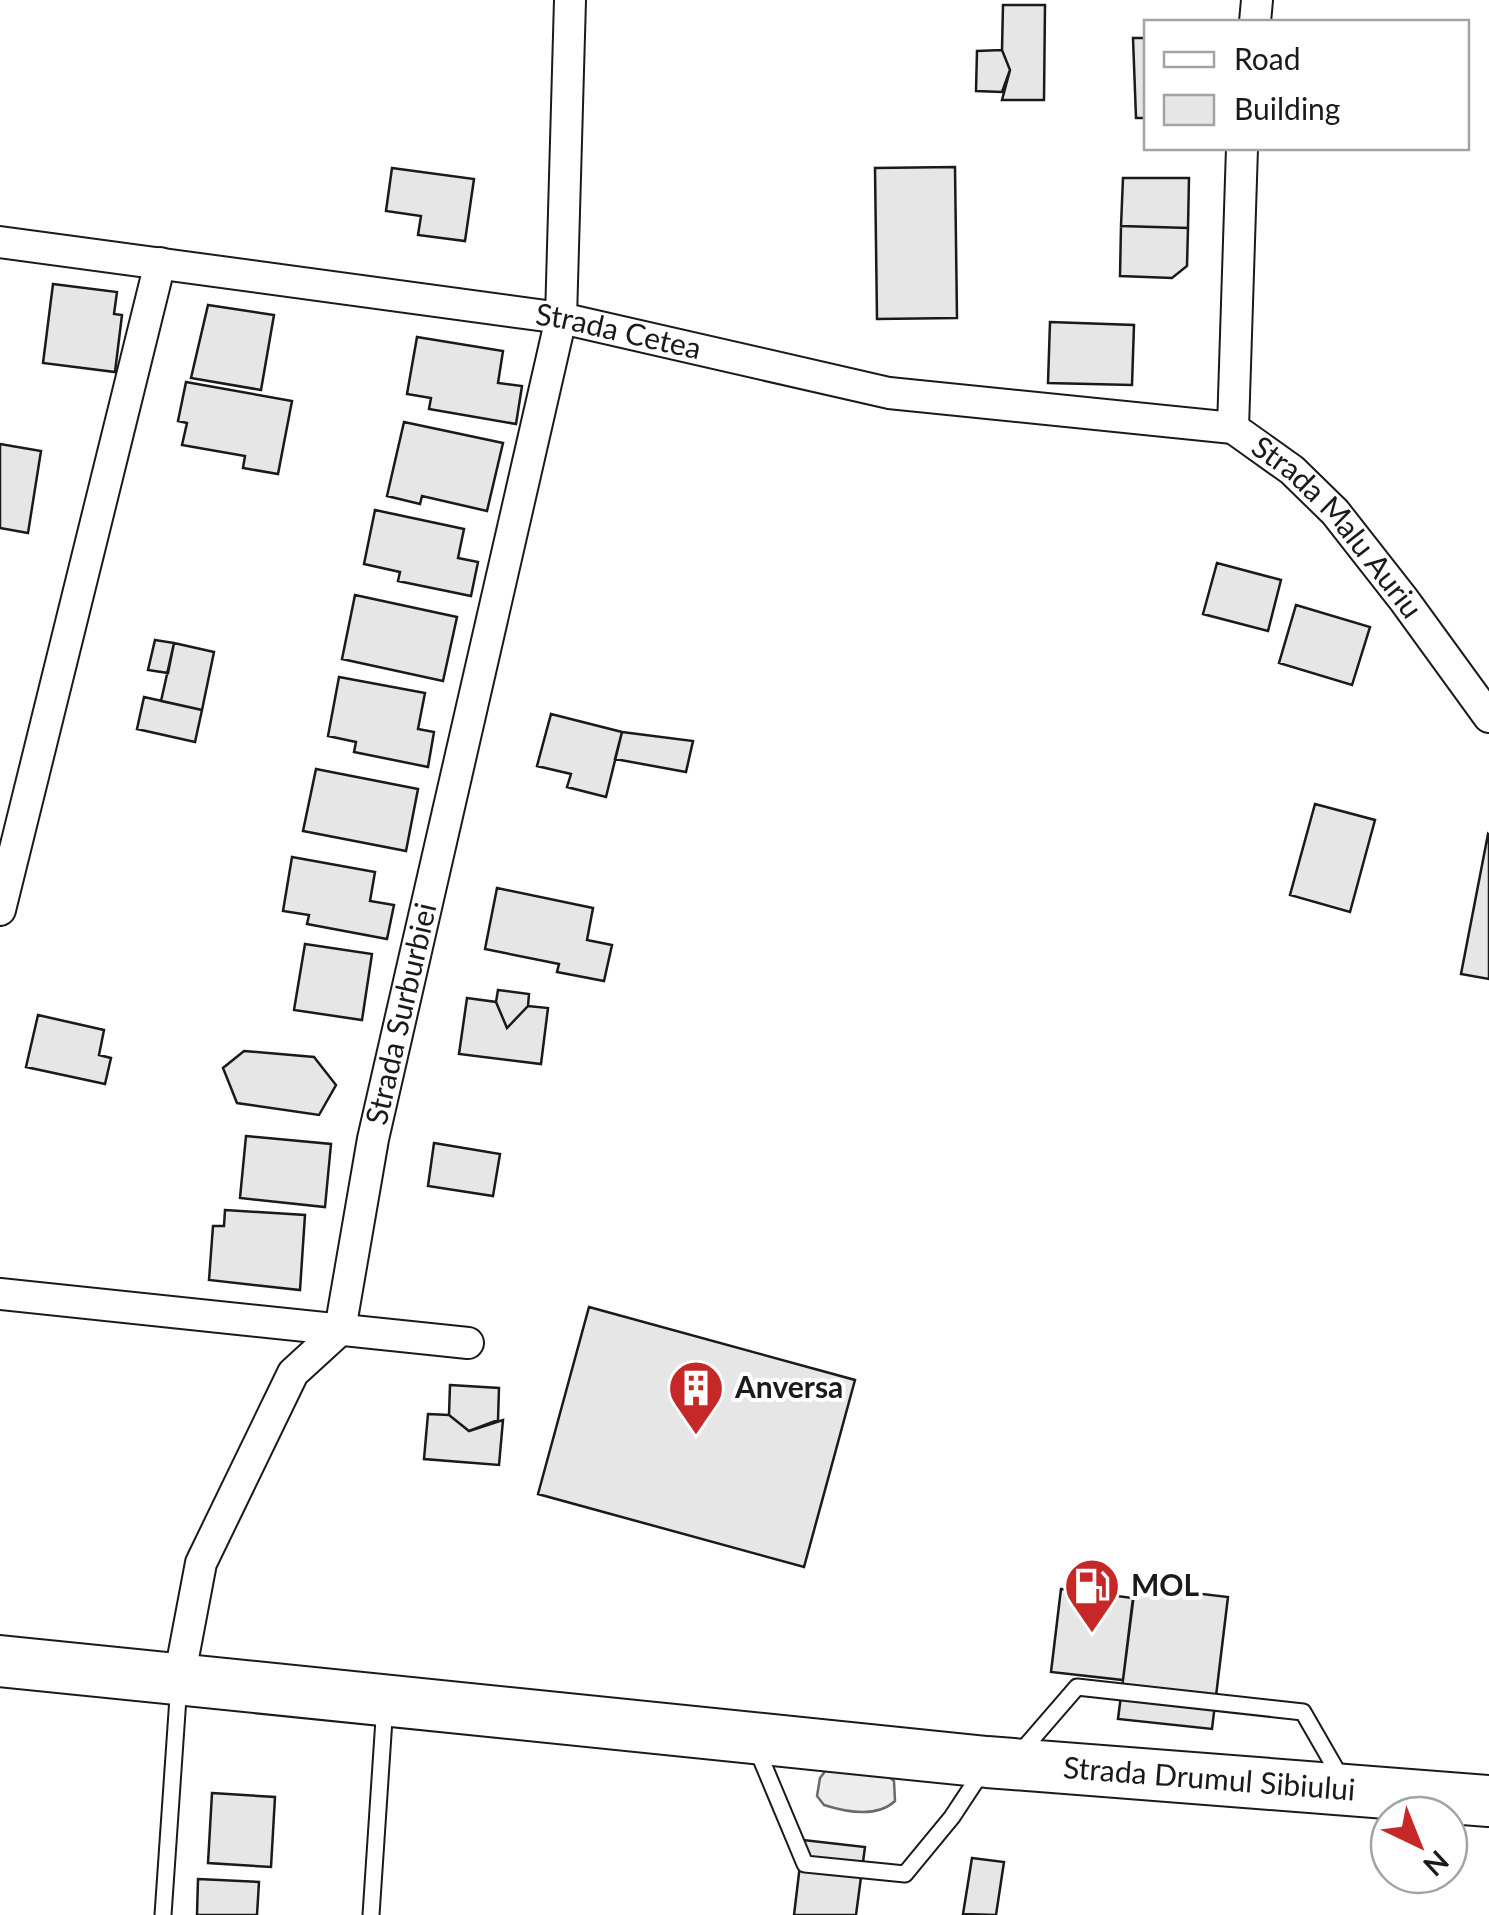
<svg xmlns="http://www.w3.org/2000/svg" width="1489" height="1915" viewBox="0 0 1489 1915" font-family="Lato,sans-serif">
<rect width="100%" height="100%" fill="#fff"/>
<path fill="#ededed" stroke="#6a6a6a" stroke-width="2.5" d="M829,1766L883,1771L894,1781L895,1801C877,1818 846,1812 824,1805L817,1796L820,1778Z"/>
<path fill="#e6e6e6" stroke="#1a1a1a" stroke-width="2.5" d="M1003,5H1045L1044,100H1002L1010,70L1002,50Z
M1133,38H1146V118H1136Z
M1002,50L1010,70L1002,92L976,91L977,51Z
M955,167L957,318L877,319L875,168Z
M392,168L474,179L465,241L418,235L421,216L386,211Z
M1123,178H1189L1188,228L1121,226Z
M1121,226L1188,228L1187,266L1172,278L1120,276Z
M53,284L117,292L114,314L122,315L115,372L43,363Z
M208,305L274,315L261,390L191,378Z
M1050,322L1134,325L1132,385L1048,383Z
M417,337L503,351L498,383L522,386L516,424L429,409L431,398L407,394Z
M186,382L292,401L278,474L243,468L245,456L182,445L187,423L178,421Z
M404,422L503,443L487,511L422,496L420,504L387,496Z
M0,444L41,451L28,533L0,528Z
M375,510L464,529L458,558L478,562L471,596L398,581L400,572L364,564Z
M1217,563L1281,580L1268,631L1203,614Z
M355,595L457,617L443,681L342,659Z
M1296,605L1370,627L1352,685L1279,663Z
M155,640L174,643L168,673L148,670Z
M174,643L214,652L202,710L161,701Z
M339,677L425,693L418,729L434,732L428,767L354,752L356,742L328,736Z
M144,697L202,710L195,742L137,729Z
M551,714L622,732L606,797L567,787L571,774L537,766Z
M622,732L693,741L686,772L615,759Z
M316,769L418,789L406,851L303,831Z
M1315,804L1375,820L1350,912L1290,895Z
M1488,834L1489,835V979L1461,974Z
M292,857L375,872L370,901L394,905L387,939L307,924L309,915L283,911Z
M497,888L593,908L587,940L612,945L604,981L557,972L559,964L485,949Z
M305,944L372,954L362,1020L294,1010Z
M498,990L529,994L528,1006L507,1028L496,1002Z
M467,998L496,1002L507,1028L528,1006L548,1008L541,1064L459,1054Z
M38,1015L104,1030L99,1055L111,1058L105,1084L26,1067Z
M244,1051L314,1057L336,1085L319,1115L237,1103L223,1068Z
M246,1136L331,1144L325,1207L240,1198Z
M434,1143L500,1154L493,1196L428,1186Z
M225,1210L305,1215L300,1290L209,1280L213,1226H224Z
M589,1307L855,1380L804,1567L538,1494Z
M450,1385L499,1388L498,1420L469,1431L449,1415Z
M428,1414L449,1415L469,1431L503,1420L499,1465L424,1459Z
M1135,1586L1228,1597L1212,1729L1118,1719Z
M1061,1589L1133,1598L1123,1680L1051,1672Z
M212,1793L275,1797L271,1867L208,1863Z
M803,1840L865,1847L856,1915H794Z
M972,1858L1004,1862L996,1915L963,1914Z
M198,1879L259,1882L257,1915H197Z"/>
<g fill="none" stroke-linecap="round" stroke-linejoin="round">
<g stroke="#1a1a1a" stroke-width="19">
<path id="lane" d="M756,1747L805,1864L905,1874L952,1817L983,1770
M1019,1754L1077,1687L1303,1712L1341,1778
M163,1915L179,1683
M371,1915L385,1704"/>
</g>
<g stroke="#1a1a1a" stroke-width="34">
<g id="street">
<path d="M1255,22L1257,0"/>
<path id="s1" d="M1242,148L1233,428L1292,470L1335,512L1404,600L1489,717"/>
<path id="s2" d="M0,242L561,318L889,393L1233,428"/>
<path d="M0,910L160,263"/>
<path d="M0,1294L468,1343"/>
<path id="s3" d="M179,1679L201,1563L293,1373L340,1330L373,1139L561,318L570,0"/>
</g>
</g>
<g stroke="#1a1a1a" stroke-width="54">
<g id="primary">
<path id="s4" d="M0,1661L987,1762L1489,1801"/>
</g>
</g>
<use href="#lane" stroke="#fff" stroke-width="15"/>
<use href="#street" stroke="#fff" stroke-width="30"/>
<use href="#primary" stroke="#fff" stroke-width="50"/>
</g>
<defs>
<g id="building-pin" transform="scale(2.875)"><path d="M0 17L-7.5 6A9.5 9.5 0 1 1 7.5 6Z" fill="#c62828" stroke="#fff"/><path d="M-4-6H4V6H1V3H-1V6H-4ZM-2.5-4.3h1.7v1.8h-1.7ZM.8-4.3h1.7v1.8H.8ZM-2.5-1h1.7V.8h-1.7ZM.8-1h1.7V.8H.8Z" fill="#fff"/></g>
<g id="fuel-pin" transform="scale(2.875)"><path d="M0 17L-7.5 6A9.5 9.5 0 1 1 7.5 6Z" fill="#c62828" stroke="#fff"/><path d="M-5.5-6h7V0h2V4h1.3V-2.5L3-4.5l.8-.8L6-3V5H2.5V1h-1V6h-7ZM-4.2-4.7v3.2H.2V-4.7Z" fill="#fff"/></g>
</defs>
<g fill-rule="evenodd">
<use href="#building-pin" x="696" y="1388"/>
<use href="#fuel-pin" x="1092" y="1586"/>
</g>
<g text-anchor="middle" stroke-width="8" stroke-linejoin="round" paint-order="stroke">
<g font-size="30" fill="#1a1a1a" stroke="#fff">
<text dy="10" stroke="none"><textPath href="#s2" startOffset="625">Strada Cetea</textPath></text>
<text dy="10" stroke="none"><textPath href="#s1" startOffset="425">Strada Malu Auriu</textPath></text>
<text dy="10" stroke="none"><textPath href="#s3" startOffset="715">Strada Surburbiei</textPath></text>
<text dy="10" stroke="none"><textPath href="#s4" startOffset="1215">Strada Drumul Sibiului</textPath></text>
</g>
<g font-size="30" font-weight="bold" fill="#1a1a1a" stroke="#fff" text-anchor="start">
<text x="735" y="1398">Anversa</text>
<text x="1131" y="1596">MOL</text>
</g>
</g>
<rect x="1144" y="20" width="325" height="130" fill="#ffffff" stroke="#a3a3a3" stroke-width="2.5"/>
<rect x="1164" y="52" width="50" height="15" fill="#ffffff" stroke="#a3a3a3" stroke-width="2.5"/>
<text x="1234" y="70" font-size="30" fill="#1a1a1a">Road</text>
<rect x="1164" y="95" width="50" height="30" fill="#e6e6e6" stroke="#a3a3a3" stroke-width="2.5"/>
<text x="1234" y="120" font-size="30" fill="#1a1a1a">Building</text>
<g transform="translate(1419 1845) rotate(137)"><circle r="48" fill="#ffffff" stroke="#a3a3a3" stroke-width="2.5"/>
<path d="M0-8L18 38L0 25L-18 38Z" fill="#c62828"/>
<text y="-15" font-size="28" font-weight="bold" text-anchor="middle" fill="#1a1a1a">N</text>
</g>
</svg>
